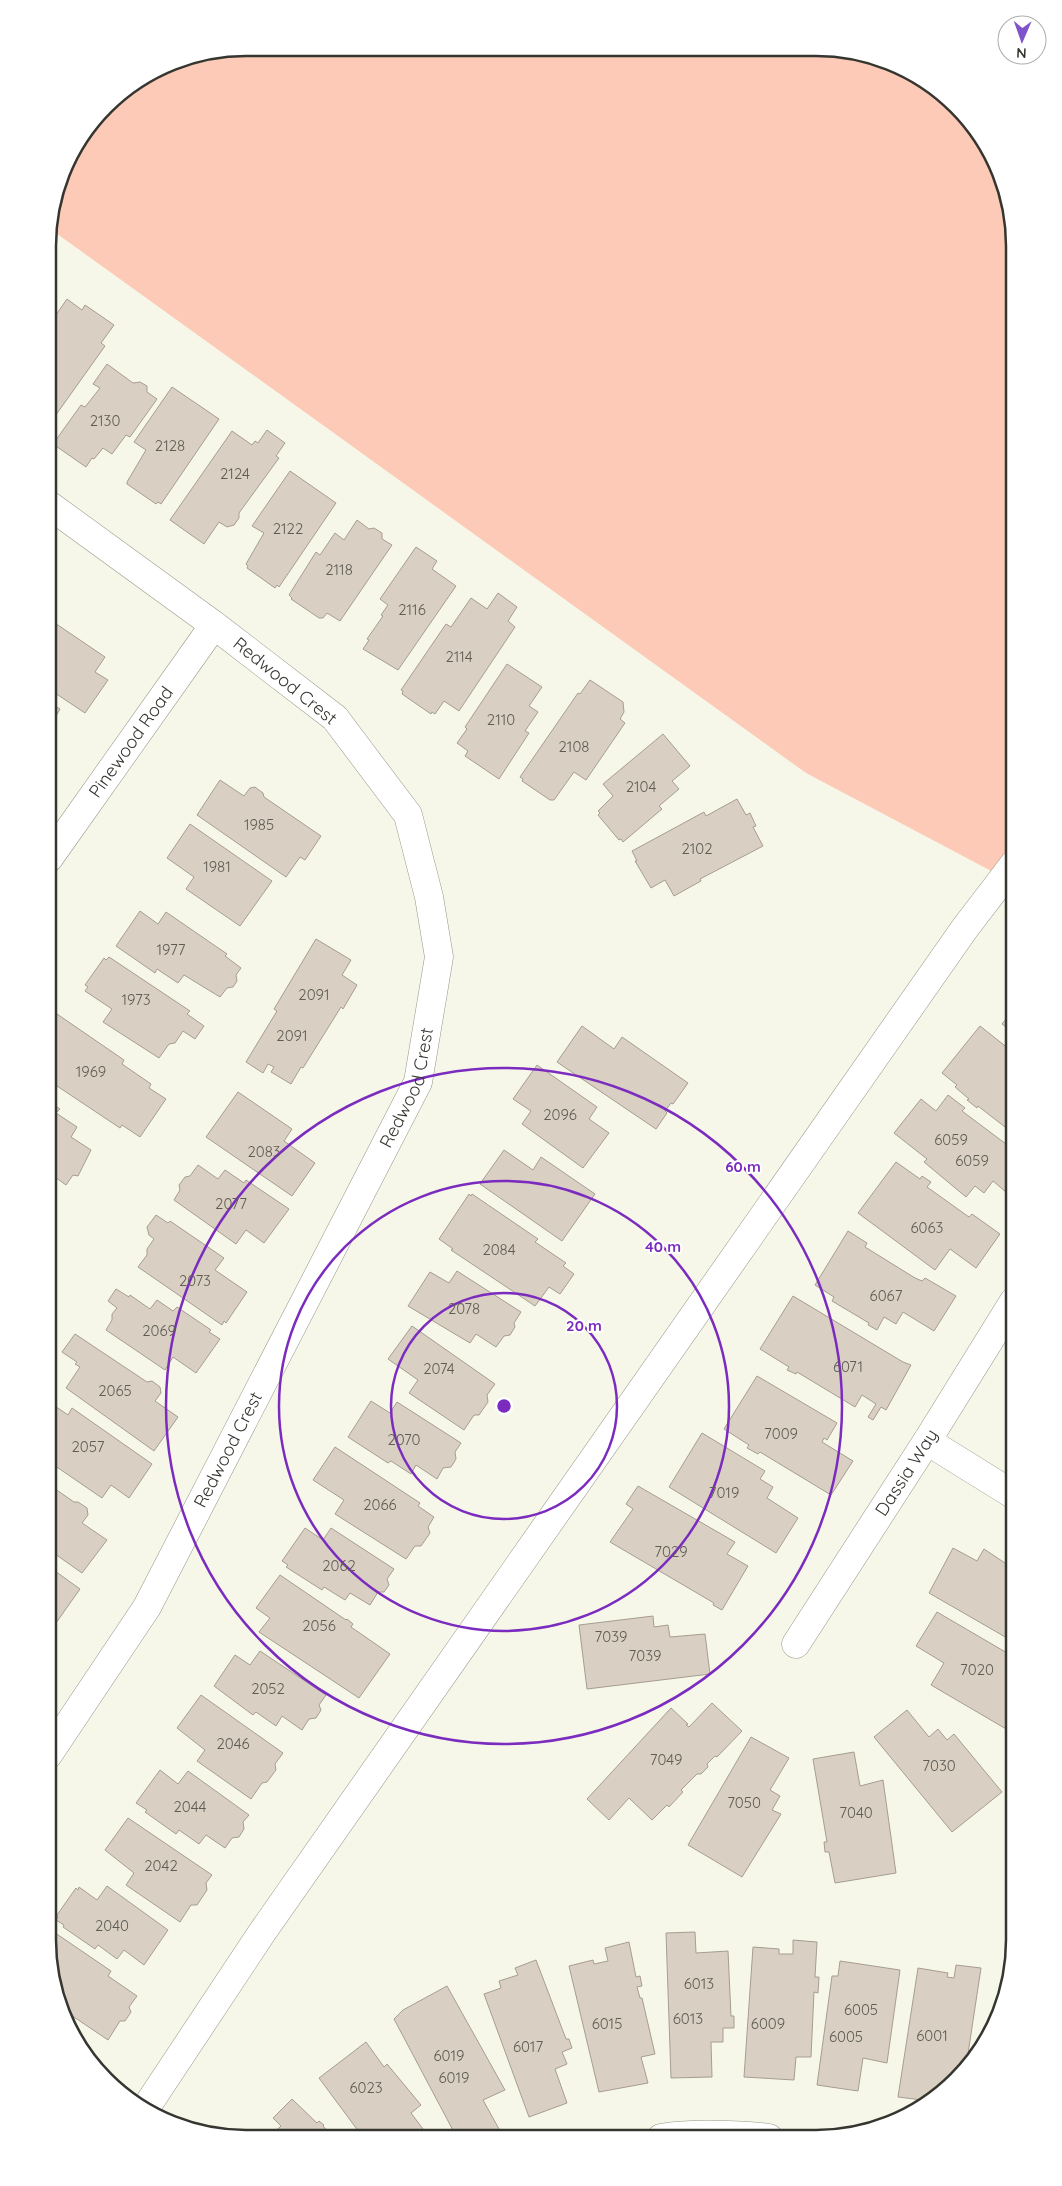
<svg xmlns="http://www.w3.org/2000/svg" width="1062" height="2186" viewBox="0 0 1062 2186" font-family="Quicksand,sans-serif">
<rect width="100%" height="100%" fill="#f6f7e8"/>
<path fill="#fdcab7" d="M246,48L854,51L904,68L947,97L988,147L1008,194L1014,246V883L806,773L49,228V220L68,158L115,97L170,63Z"/>
<path fill="#d9cfc2" stroke="#a69d91" d="M67,299L82,310L85,305L114,325L101,343L105,346L53,419L51,418L49,421V325Z
M107,364L133,383L140,382L147,386V392L157,399L130,437L126,435L112,454L103,448L94,459L92,458L86,467L53,444L81,405L85,407L100,388L93,384Z
M172,387L219,419L161,504L158,502L156,504L127,484V482L146,450L134,442Z
M267,430L285,443L276,456L279,458L239,513V518L234,525L227,527L219,522L204,544L170,520L232,431L252,445L255,441L258,443Z
M290,471L336,503L279,587L277,585L275,588L247,568L248,566L246,564L264,533L252,526Z
M357,520L369,529L374,528L382,533V539L392,545L340,621L327,613L323,618H319L291,599L292,598L289,595L316,552L320,555L335,533L344,540Z
M416,547L437,561L432,569L456,586L398,670L363,649L369,640L367,639L383,616L381,615L388,605L380,599Z
M498,593L517,607L508,621L515,627L459,711L444,701L435,714L432,712L431,714L402,694L403,691L401,690L446,624L451,627L471,598L487,609Z
M49,619L105,657L95,672L108,680L85,713L49,689Z
M507,664L542,687L529,706L538,712L525,731L529,733L499,779L465,756L468,751L457,743L467,729L465,727Z
M590,680L623,702L624,712L620,719L625,723L586,780L574,772L554,800H550L522,781L523,779L520,777L578,693L580,694Z
M49,702L60,709L49,729Z
M663,734L690,766L672,781L679,789L659,806L662,809L623,842L621,839L619,840L598,815L600,813L598,811L613,796L603,784Z
M220,780L244,796L250,788L255,787L263,793L264,797L321,836L305,860L300,857L286,877L197,815Z
M737,799L746,815L750,813L756,826L753,827L763,846L700,879L701,881L674,896L665,880L651,888L635,861H637L632,851L704,812L706,816Z
M190,824L272,881L240,926L186,889L194,877L167,858Z
M140,911L158,924L166,912L227,954L225,956L241,968L236,975L237,981L233,987L227,988L220,997L184,975L178,983L157,969L155,973L116,946Z
M316,939L351,960L342,975L357,985L343,1009L341,1007L303,1068L301,1067L291,1084L271,1072L274,1067L268,1064L263,1073L246,1062L277,1011L274,1009Z
M109,957L190,1011L187,1014L204,1026L195,1039L183,1031L175,1043L169,1044L159,1058L103,1022L112,1009L85,991L88,987L85,985L104,958L106,960Z
M1014,1009V1033L1002,1024Z
M57,1014L124,1060L122,1064L151,1084L149,1088L166,1099L140,1137L122,1125L120,1128L48,1080V1024H51Z
M582,1026L614,1049L622,1037L688,1083L673,1104L671,1103L665,1111L667,1113L656,1129L557,1062Z
M980,1026L1014,1053V1134L978,1106L977,1108L967,1100L969,1099L955,1087L957,1085L942,1073Z
M537,1065L597,1107L589,1119L609,1133L583,1168L522,1124L531,1111L513,1099Z
M238,1092L292,1129L284,1141L315,1163L292,1196L206,1137Z
M948,1095L965,1108L962,1111L1014,1150V1199L993,1181L984,1193L975,1186L966,1197L924,1162L927,1159L894,1133L921,1099L936,1111Z
M48,1101L60,1109L56,1113L77,1127L71,1137L91,1150L78,1176L73,1175L66,1185L48,1172Z
M504,1150L533,1170L541,1157L595,1194L562,1241L480,1184Z
M896,1162L920,1179L922,1176L931,1182L927,1187L969,1217L972,1214L1000,1234L976,1268L950,1249L935,1270L858,1213Z
M198,1165L218,1179L225,1170L244,1183L246,1180L289,1209L264,1243L246,1230L236,1244L174,1200L180,1190L179,1185L185,1177L190,1176Z
M469,1194L471,1196L472,1194L538,1239L535,1242L566,1263L563,1266L574,1274L560,1294L549,1287L535,1306L451,1250L453,1249L439,1239Z
M156,1215L168,1223L170,1221L224,1258L215,1270L247,1292L226,1323L224,1321L222,1325L138,1267L147,1255V1249L154,1239L149,1235L147,1227Z
M848,1231L867,1243L865,1247L915,1278L922,1281L925,1278L956,1296L934,1331L903,1312L896,1324L884,1317L877,1330L868,1325L869,1323L832,1301L834,1297L815,1285Z
M457,1271L521,1312L514,1323L515,1327L510,1335L504,1336L496,1347L476,1334L470,1343L408,1306L430,1272L449,1283Z
M116,1289L129,1297L130,1295L150,1309L157,1300L173,1311L177,1307L211,1330L209,1332L220,1339L196,1373L173,1357L165,1370L106,1330L112,1320V1314L117,1308L108,1301Z
M793,1296L903,1362L911,1365L886,1410L881,1407L873,1420L868,1417L876,1404L862,1395L855,1407L797,1372L796,1374L787,1370L789,1367L760,1349Z
M412,1326L495,1384L487,1395L488,1402L479,1415H474L464,1430L409,1393L418,1380L388,1359Z
M75,1334L147,1382L152,1381L160,1387L161,1393L155,1401L178,1417L154,1451L66,1388L80,1367L75,1364L77,1362L62,1352Z
M757,1376L837,1423L827,1440L824,1438L822,1442L853,1461L831,1495L760,1452L758,1454L747,1448L749,1445L724,1429Z
M371,1401L390,1413L397,1402L461,1443L455,1452L456,1459L451,1467L443,1468L437,1479L416,1465L411,1474L391,1461L388,1463L348,1437Z
M52,1404L68,1415L72,1408L152,1464L129,1498L111,1485L102,1498L48,1461V1410Z
M702,1433L765,1471L760,1479L773,1487L767,1498L798,1518L776,1553L669,1487Z
M335,1447L420,1503L418,1506L434,1517L428,1527L430,1533L421,1546H415L406,1559L335,1514L344,1500L313,1480Z
M48,1484L74,1502H78L87,1508L88,1515L82,1523L107,1540L82,1573L48,1549Z
M638,1486L735,1542L727,1554L748,1566L722,1610L713,1605L714,1603L610,1542L633,1509L626,1504Z
M305,1528L323,1540L331,1528L394,1569L387,1579L389,1585L384,1592H378L370,1605L350,1593L345,1600L324,1587L322,1590L286,1567L288,1565L282,1561Z
M953,1548L977,1561L984,1549L1014,1569V1642L929,1593Z
M48,1566L80,1589L56,1623L48,1617Z
M280,1575L346,1620L347,1619L353,1624L351,1627L390,1654L359,1698L259,1632L270,1618L256,1608Z
M937,1612L1014,1657L1013,1733L931,1685L944,1663L916,1646Z
M653,1616L654,1627L668,1625L670,1637L705,1634L710,1674L587,1689L579,1625Z
M260,1651L326,1695L319,1705L321,1710L316,1718L309,1719L302,1730L282,1716L276,1726L256,1712L253,1715L214,1686L235,1655L250,1665Z
M201,1695L283,1753L275,1764L276,1770L267,1782L262,1783L251,1799L197,1761L205,1750L177,1728Z
M712,1703L742,1731L717,1757L715,1756L707,1764L708,1767L701,1774H697L681,1790L683,1792L669,1807L667,1805L652,1820L629,1798L609,1820L587,1799L671,1708L688,1724L686,1725L689,1727Z
M907,1710L929,1737L938,1729L947,1740L954,1734L1002,1792L952,1832L874,1737Z
M751,1737L789,1758L770,1790L780,1796L772,1810L781,1814L742,1877L688,1845Z
M854,1752L860,1786L883,1780L896,1873L835,1883L829,1852H825L824,1842H827L813,1759Z
M160,1770L178,1784L188,1771L249,1815L243,1822L244,1829L239,1837L232,1838L225,1848L206,1835L199,1844L179,1830L176,1834L145,1812L147,1810L136,1803Z
M128,1818L212,1875L206,1883L207,1890L197,1905H191L180,1922L126,1885L134,1873L105,1850Z
M107,1886L168,1930L144,1965L124,1950L117,1959L98,1945L95,1949L63,1927L64,1925L56,1920L58,1917L57,1915L76,1888L78,1890L79,1887L97,1900Z
M48,1928L111,1971L108,1976L137,1996L129,2007L131,2012L125,2021H120L108,2040L62,2009L54,1992Z
M695,1932L696,1953L728,1951L731,2016H734V2028H723V2042H711L712,2077L671,2078L666,1933Z
M793,1940L817,1942L815,1977H819L818,1993L814,1992L811,2057H796L794,2080L744,2077L753,1947L779,1949V1954H793Z
M629,1942L636,1977L640,1976L642,1986L637,1987L640,1998H642L655,2054L641,2057L648,2083L599,2092L569,1966L593,1960L594,1964L608,1961L605,1948Z
M536,1960L566,2039H569L572,2048L562,2052L567,2064L555,2069L567,2103L529,2117L484,1994L501,1988L499,1981L518,1975L515,1968Z
M840,1961L900,1970L887,2063L863,2058L858,2091L817,2085L832,1976H838Z
M956,1965L981,1968L966,2067L953,2080L950,2079V2083L930,2101L898,2097L918,1968L948,1973L947,1977L954,1978Z
M447,1986L505,2090L483,2100L499,2129L486,2136H456L394,2019L403,2010Z
M366,2042L384,2067L387,2064L421,2105L411,2113L423,2129L413,2136H362L319,2078Z
M78,2043L91,2053L88,2058L81,2050Z
M292,2099L317,2123L319,2121L324,2125L323,2126L332,2136L271,2135L281,2126L273,2118Z"/>
<g fill="none" stroke-linecap="round" stroke-linejoin="round">
<g stroke="#969789" stroke-width="29">
<g id="minor">
<path id="s1" d="M49,858L214,625"/>
<path d="M927,1441L1014,1495"/>
<path id="s2" d="M796,1644L927,1441L1014,1301"/>
<path id="s3" d="M48,1755L147,1607L418,1082L439,957L429,897L408,815L335,718L214,625L49,505"/>
<path d="M145,2109L261,1934L965,928L1014,864"/>
<path d="M661,2138C688,2133 742,2134 769,2138"/>
</g>
</g>
<use href="#minor" stroke="#fff" stroke-width="28"/>
</g>
<g fill="none" stroke="#7b2cbf" stroke-width="2.5">
<circle cx="504" cy="1406" r="113"/>
<circle cx="504" cy="1406" r="225"/>
<circle cx="504" cy="1406" r="338"/>
</g>
<g text-anchor="middle" stroke-width="4" stroke-linejoin="round" paint-order="stroke">
<g font-size="15" fill="#5e5c54">
<text x="105" y="426">2130</text>
<text x="170" y="451">2128</text>
<text x="235" y="479">2124</text>
<text x="288" y="534">2122</text>
<text x="339" y="575">2118</text>
<text x="412" y="615">2116</text>
<text x="459" y="662">2114</text>
<text x="501" y="725">2110</text>
<text x="574" y="752">2108</text>
<text x="641" y="792">2104</text>
<text x="259" y="830">1985</text>
<text x="697" y="854">2102</text>
<text x="217" y="872">1981</text>
<text x="171" y="955">1977</text>
<text x="314" y="1000">2091</text>
<text x="136" y="1005">1973</text>
<text x="292" y="1041">2091</text>
<text x="91" y="1077">1969</text>
<text x="560" y="1120">2096</text>
<text x="951" y="1145">6059</text>
<text x="264" y="1157">2083</text>
<text x="972" y="1166">6059</text>
<text x="231" y="1209">2077</text>
<text x="927" y="1233">6063</text>
<text x="499" y="1255">2084</text>
<text x="195" y="1286">2073</text>
<text x="886" y="1301">6067</text>
<text x="464" y="1314">2078</text>
<text x="159" y="1336">2069</text>
<text x="848" y="1372">6071</text>
<text x="439" y="1374">2074</text>
<text x="115" y="1396">2065</text>
<text x="781" y="1439">7009</text>
<text x="404" y="1445">2070</text>
<text x="88" y="1452">2057</text>
<text x="724" y="1498">7019</text>
<text x="380" y="1510">2066</text>
<text x="671" y="1557">7029</text>
<text x="339" y="1571">2062</text>
<text x="319" y="1631">2056</text>
<text x="611" y="1642">7039</text>
<text x="645" y="1661">7039</text>
<text x="977" y="1675">7020</text>
<text x="268" y="1694">2052</text>
<text x="233" y="1749">2046</text>
<text x="666" y="1765">7049</text>
<text x="939" y="1771">7030</text>
<text x="744" y="1808">7050</text>
<text x="190" y="1812">2044</text>
<text x="856" y="1818">7040</text>
<text x="161" y="1871">2042</text>
<text x="112" y="1931">2040</text>
<text x="699" y="1989">6013</text>
<text x="861" y="2015">6005</text>
<text x="688" y="2024">6013</text>
<text x="607" y="2029">6015</text>
<text x="768" y="2029">6009</text>
<text x="932" y="2041">6001</text>
<text x="846" y="2042">6005</text>
<text x="528" y="2052">6017</text>
<text x="449" y="2061">6019</text>
<text x="454" y="2083">6019</text>
<text x="366" y="2093">6023</text>
</g>
<g font-size="18" fill="#353630" stroke="#fff">
<text transform="translate(285 681) rotate(39)" y="6">Redwood Crest</text>
<text dy="6" stroke="none"><textPath href="#s1" startOffset="142">Pinewood Road</textPath></text>
<text dy="6" stroke="none"><textPath href="#s3" startOffset="760">Redwood Crest</textPath></text>
<text dy="6" stroke="none"><textPath href="#s3" startOffset="355">Redwood Crest</textPath></text>
<text dy="6" stroke="none"><textPath href="#s2" startOffset="204">Dassia Way</textPath></text>
</g>
</g>
<path d="M0 0H1062V2186H0ZM246 56H816A190 190 0 0 1 1006 246V1940A190 190 0 0 1 816 2130H246A190 190 0 0 1 56 1940V246A190 190 0 0 1 246 56Z" fill="#fff" fill-rule="evenodd"/>
<path fill="none" stroke="#353630" stroke-width="2.5" d="M246 56H816A190 190 0 0 1 1006 246V1940A190 190 0 0 1 816 2130H246A190 190 0 0 1 56 1940V246A190 190 0 0 1 246 56Z"/>
<circle cx="504" cy="1406" r="8" fill="#7b2cbf" stroke="#fff" stroke-width="2.5"/>
<g font-size="15" text-anchor="middle" font-weight="bold" fill="#7b2cbf" stroke="#fff" stroke-width="4" stroke-linejoin="round" paint-order="stroke">
<text x="743" y="1172">60 m</text>
<text x="663" y="1252">40 m</text>
<text x="584" y="1331">20 m</text>
</g>
<g transform="translate(1022 40) rotate(182)"><circle r="24" fill="#ffffff" stroke="#aeafac"/>
<path d="M0-4L9 19L0 12L-9 19Z" fill="#7e53cc"/>
<text y="-8" font-size="14" font-weight="bold" text-anchor="middle" fill="#353630">N</text>
</g>
</svg>
